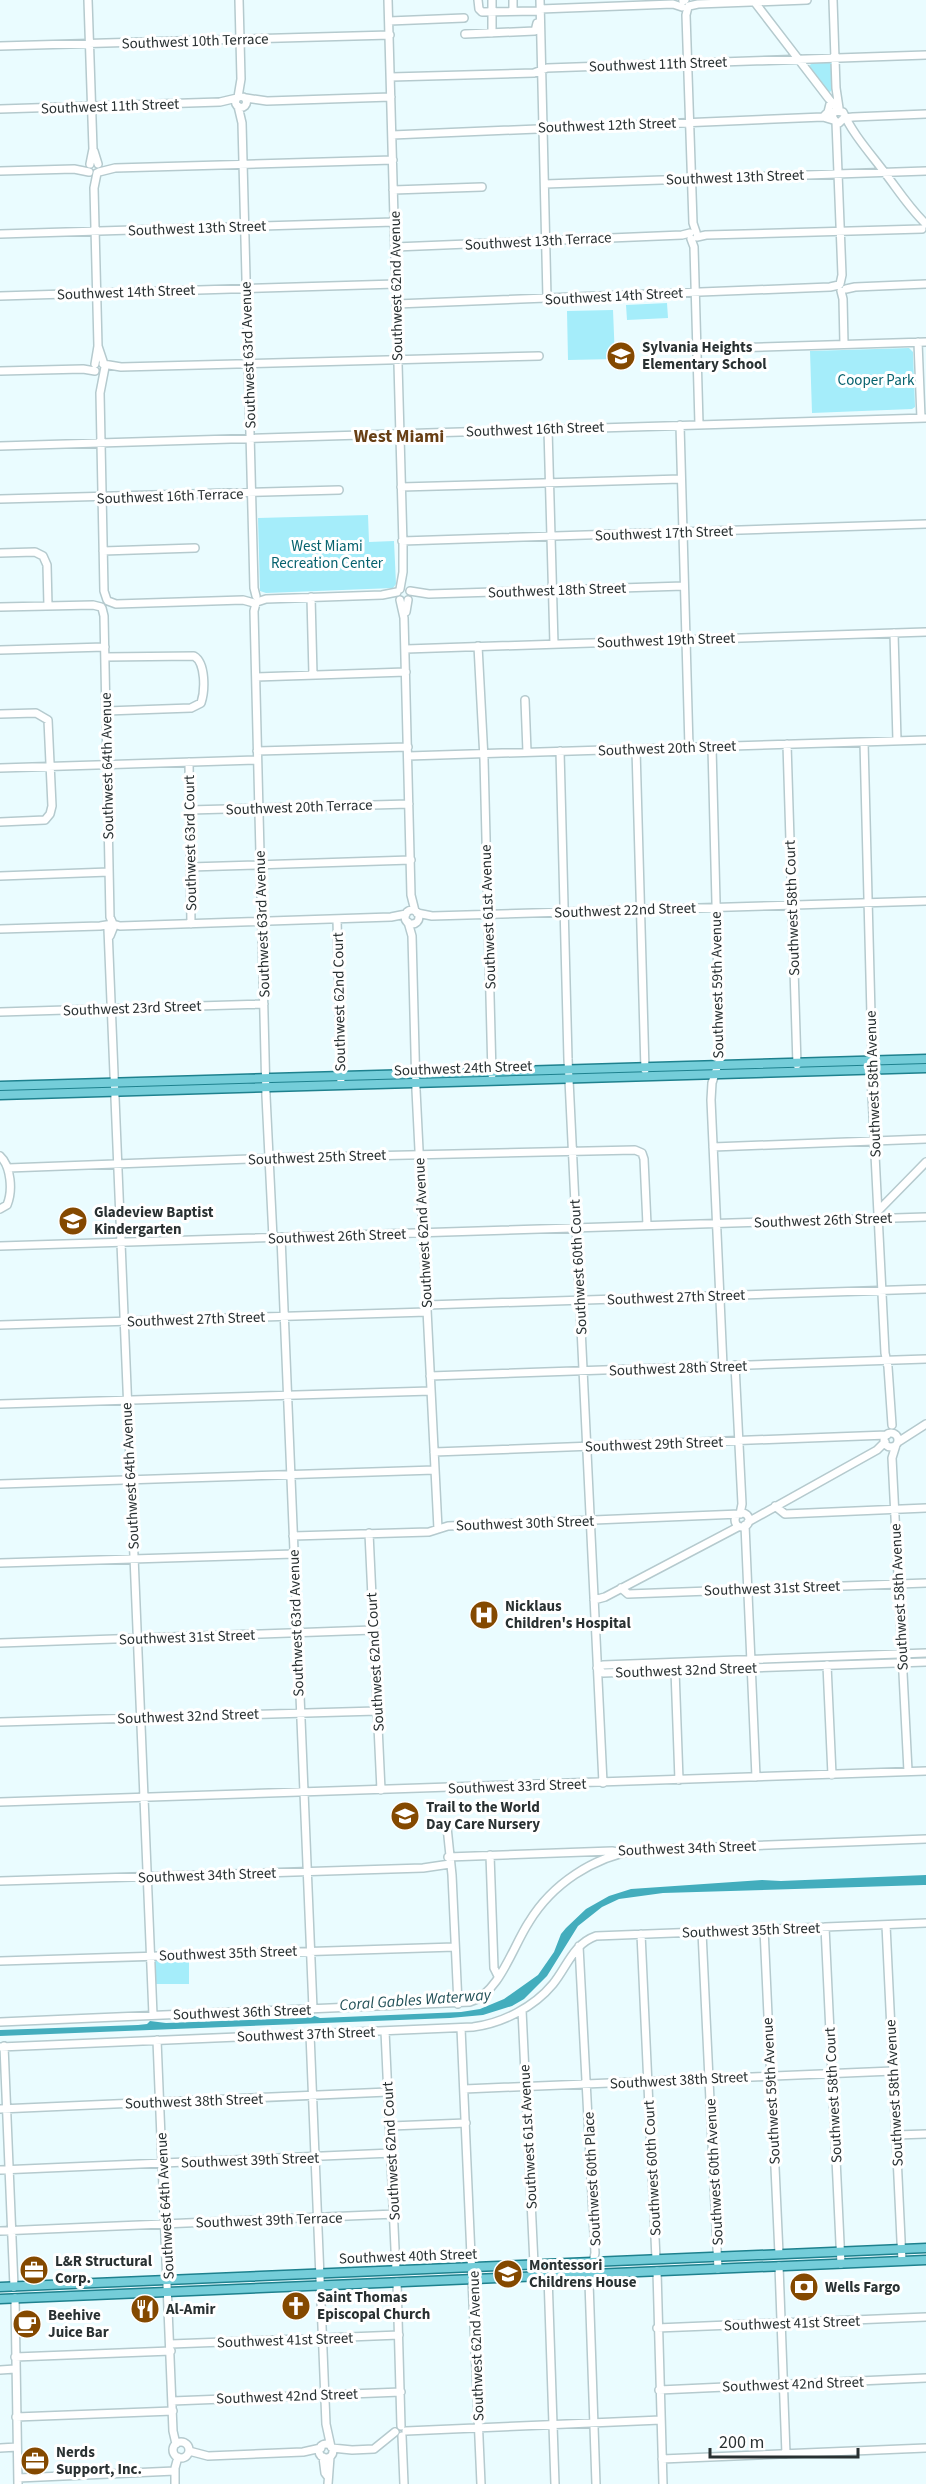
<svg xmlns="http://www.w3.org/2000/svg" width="926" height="2484" viewBox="0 0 926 2484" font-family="'Source Sans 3',sans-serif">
<rect width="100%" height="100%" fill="#eafcff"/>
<path fill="#a5edfa" d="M830,62L832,63L834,88L830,92L827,91L809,66L812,63Z
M667,303L668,318L627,320L626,305Z
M613,310L615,359L568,360L567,311Z
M909,348L913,352L915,407L912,409L812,413L810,351Z
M368,515L369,542L394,541L396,584L393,588L266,593L260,591L258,518Z
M189,1958V1984H155V1960Z"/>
<path fill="#43adbd" d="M926,1875V1885H924L663,1893L619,1899L602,1907L578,1926L547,1976L524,1999L512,2006L483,2015L450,2018L0,2036V2030L138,2025L147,2024L150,2021L166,2023L306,2018L312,2015L320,2018L461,2012L480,2009L504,1999L538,1975L554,1952L561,1934L566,1928L586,1909L609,1896L631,1889L762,1880L781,1881Z"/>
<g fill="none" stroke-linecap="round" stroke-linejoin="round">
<g stroke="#b5cace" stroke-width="10">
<path id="minor" d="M88,0L93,149L90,164
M388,0L403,545V572L400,589
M478,0L479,9L482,12L537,11
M513,0V11
M540,0L547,298
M753,0L829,99L840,111
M833,0L836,88L839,108
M683,1L685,0
M689,6L698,4L807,0
M688,7L686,15L693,223L696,232
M540,9L673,4L682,7
M389,21L464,18
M492,33V0
M465,34L535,31L537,23
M0,46L390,35
M391,77L534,73L547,68L926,55
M235.5 102a5.5 5.5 0 1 1 11 0a5.5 5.5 0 1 1-11 0Z
M238,97L241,79L239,0
M246,98L267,101L391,97
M238,106L242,123L254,588L256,596
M0,109L220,102L237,98
M926,114L853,117L844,118L839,123L835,121L832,116L835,111L843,112C852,133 870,153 885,173C898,190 910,209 926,224
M823,117L828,112L830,104
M836,122L842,275L840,284
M392,135L823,117L833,120
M94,151L98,164
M0,171L74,169L89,172
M99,172L115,168L393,160
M545,184L926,171
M393,190L482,187
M0,234L394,222
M697,237L706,235L922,229
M691,239L694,247L699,424
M395,247L682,235L690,233
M846,289L855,287L926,284
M841,291L843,299L844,344
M0,296L396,284
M396,304L830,287L839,285
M918,342L921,418
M98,346L105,367L100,393L104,591L107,600
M697,349L926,342
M95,364L98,346L94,188L97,173
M103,364L121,367L539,356
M0,371L83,369L95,371
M680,425L689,747
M548,429L554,644
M0,446L926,418
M401,487L681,479
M0,499L339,490
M402,541L926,524
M103,551L195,548
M0,553L35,552L43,556L47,565L48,606
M410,591L429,594L684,586
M311,597L313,675
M400,600L404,618L411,895L415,911
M108,601L116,604L243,600L254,603L266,599L382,595L397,592
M256,603L254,611L266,1096L273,1238
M0,607L93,605L101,607
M102,608L104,616L110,917L114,926L110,936
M406,612L408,600
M894,633L897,741
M478,646L484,759L492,1075
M406,649L926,632
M0,650L105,647
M105,657L194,656C206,663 205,691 201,703L191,708L106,711
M256,677L406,672
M525,700L527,752
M0,714L36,713L48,720L52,806L50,814L45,820L0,822
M864,742L872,1054L871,1075L885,1353L888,1367L892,1425
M787,744L797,1065
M712,747L720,1058L712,1083L711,1100L723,1366
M636,749L645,1070
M257,751L408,747
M560,751L568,1059L603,1783
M408,756L926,740
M189,762L191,924
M0,768L257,760
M189,810L409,804
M190,867L411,860
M0,876L109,872
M405 917a7 7 0 1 1 14 0a7 7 0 1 1-14 0Z
M417,913L432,916L926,901
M337,919L341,1085
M408,922L412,936L416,1090L438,1529
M113,924L120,926L391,917L406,914
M0,929L100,926L113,924
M108,929L153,2015
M0,1012L264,1004
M713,1147L926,1139
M0,1156C11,1166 13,1191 7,1205L0,1209
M8,1168L274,1158L635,1150L642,1153L644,1159L647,1225
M878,1211L926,1162
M281,1237L313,2009
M0,1246L926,1217
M427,1305L926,1289
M0,1325L427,1312
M735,1365L742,1504L740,1514
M430,1376L926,1359
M0,1404L431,1391
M884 1440a7 7 0 1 1 14 0a7 7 0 1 1-14 0Z
M898,1442L926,1424
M896,1445L892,1458L908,1771
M434,1452L887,1435
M0,1484L435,1470
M775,1506L785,1514L926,1508
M735 1520a7 7 0 1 1 14 0a7 7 0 1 1-14 0Z
M748,1522L877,1450L885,1442
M745,1525L756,1777
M369,1533L381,1790
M293,1536L429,1532L448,1526L740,1514
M0,1563L294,1554
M621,1588L628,1594L926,1583
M594,1600L605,1597L738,1527
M0,1643L373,1630
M827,1665L832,1775
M597,1668L603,1673L926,1662
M597,1668L603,1665L926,1653
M675,1670L679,1780
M0,1722L377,1711
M0,1802L926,1771
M447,1827L452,1875L458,2004
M490,1855L494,1968L498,1976
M448,1857L612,1851L622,1853
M0,1881L423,1868L450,1864
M886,1925L902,2261
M825,1927L841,2264
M764,1929L779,2254
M702,1932L718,2269
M641,1934L656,2259
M579,1946L595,2253L589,2282L596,2484
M0,1961L455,1947
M522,2010L534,2264
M0,2022L470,2002C499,1994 513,1946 529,1922C552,1884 593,1857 637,1850L926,1839
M461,2028L481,2484
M385,2031L396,2270
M310,2034L326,2424L331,2447
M157,2040L173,2431L176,2444
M4,2046L14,2287
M0,2047L473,2027C503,2023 534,2007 553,1984C567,1967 573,1944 596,1936L926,1923
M464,2089L893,2071
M0,2109L388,2092
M391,2126L466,2123
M896,2135L926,2134
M0,2170L392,2153
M0,2231L395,2214
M779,2266L786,2454
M657,2271L663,2484
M548,2276L555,2484
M397,2282L401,2426
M15,2298L18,2484
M657,2328L926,2317
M171,2344L399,2335
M15,2357L171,2351
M0,2370L15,2369
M659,2390L926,2378
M172,2401L401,2392
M16,2417L173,2411
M406,2431L661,2420
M402,2436L404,2484
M173 2450a8 8 0 1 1 16 0a8 8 0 1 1-16 0Z
M319 2451a7 7 0 1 1 14 0a7 7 0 1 1-14 0Z
M0,2448L17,2447
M332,2448L352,2450L374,2449L395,2432
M189,2451L208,2456L303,2452L321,2448
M323,2457L325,2473L328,2477
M662,2459L926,2448
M18,2478L175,2471
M175,2484V2468L178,2457
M328,2484L330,2457"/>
</g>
<g stroke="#1e818e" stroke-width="11">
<path id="major" d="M0,1086L926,1059
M0,1095L926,1068
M0,2287L926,2248
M0,2299L926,2260"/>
</g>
<use href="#minor" stroke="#fff" stroke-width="7"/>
<use href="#major" stroke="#74cdd9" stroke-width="8"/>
</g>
<defs>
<g id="school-disc" transform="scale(1.5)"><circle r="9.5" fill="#844900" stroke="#fff"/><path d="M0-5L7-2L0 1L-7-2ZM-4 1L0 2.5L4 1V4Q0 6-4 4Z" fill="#fff"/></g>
<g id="hospital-disc" transform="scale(1.5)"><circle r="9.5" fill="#844900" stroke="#fff"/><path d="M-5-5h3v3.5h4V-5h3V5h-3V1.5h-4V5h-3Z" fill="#fff"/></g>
<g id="office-disc" transform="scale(1.5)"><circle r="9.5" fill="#844900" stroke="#fff"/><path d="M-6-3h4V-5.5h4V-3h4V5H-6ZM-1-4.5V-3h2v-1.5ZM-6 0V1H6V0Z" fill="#fff"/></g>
<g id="bank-disc" transform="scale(1.5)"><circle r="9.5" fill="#844900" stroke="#fff"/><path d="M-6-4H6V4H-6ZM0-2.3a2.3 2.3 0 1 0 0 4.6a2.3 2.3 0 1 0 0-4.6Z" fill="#fff"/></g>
<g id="church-disc" transform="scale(1.5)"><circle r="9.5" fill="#844900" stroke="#fff"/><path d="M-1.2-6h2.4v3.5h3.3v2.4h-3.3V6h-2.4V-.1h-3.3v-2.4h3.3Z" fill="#fff"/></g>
<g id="restaurant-disc" transform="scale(1.5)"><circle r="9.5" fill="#844900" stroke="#fff"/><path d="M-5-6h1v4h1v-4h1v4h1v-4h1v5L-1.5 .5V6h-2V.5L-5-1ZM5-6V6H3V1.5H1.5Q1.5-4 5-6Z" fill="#fff"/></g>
<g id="cafe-disc" transform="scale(1.5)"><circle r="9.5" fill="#844900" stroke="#fff"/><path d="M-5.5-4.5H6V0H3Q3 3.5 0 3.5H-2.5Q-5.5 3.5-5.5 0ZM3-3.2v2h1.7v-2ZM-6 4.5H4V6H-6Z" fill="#fff"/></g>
</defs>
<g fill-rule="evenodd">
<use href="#school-disc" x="621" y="356"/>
<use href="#school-disc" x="73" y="1221"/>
<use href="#hospital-disc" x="484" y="1615"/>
<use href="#school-disc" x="405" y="1816"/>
<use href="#office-disc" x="34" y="2270"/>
<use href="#school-disc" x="508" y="2274"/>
<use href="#bank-disc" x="804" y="2287"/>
<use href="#church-disc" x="296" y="2306"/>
<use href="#restaurant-disc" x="145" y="2309"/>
<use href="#cafe-disc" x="27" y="2324"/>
<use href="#office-disc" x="35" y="2461"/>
</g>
<g text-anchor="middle" stroke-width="6" stroke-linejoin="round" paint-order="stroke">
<g font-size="15" fill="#293132" stroke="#fff">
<text transform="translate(195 41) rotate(-2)" y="5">Southwest 10th Terrace</text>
<text transform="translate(658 64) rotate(-2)" y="5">Southwest 11th Street</text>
<text transform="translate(110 106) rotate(-2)" y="5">Southwest 11th Street</text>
<text transform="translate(607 125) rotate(-2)" y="5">Southwest 12th Street</text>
<text transform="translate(735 177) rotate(-2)" y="5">Southwest 13th Street</text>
<text transform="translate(197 228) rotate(-2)" y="5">Southwest 13th Street</text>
<text transform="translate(538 241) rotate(-3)" y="5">Southwest 13th Terrace</text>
<text transform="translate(396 286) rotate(-91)" y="5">Southwest 62nd Avenue</text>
<text transform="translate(126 292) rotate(-2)" y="5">Southwest 14th Street</text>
<text transform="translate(614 296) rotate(-3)" y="5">Southwest 14th Street</text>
<text transform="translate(248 355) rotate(-92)" y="5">Southwest 63rd Avenue</text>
<text transform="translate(535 429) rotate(-2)" y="5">Southwest 16th Street</text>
<text transform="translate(170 496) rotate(-2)" y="5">Southwest 16th Terrace</text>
<text transform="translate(664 533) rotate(-2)" y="5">Southwest 17th Street</text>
<text transform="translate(557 590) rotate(-2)" y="5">Southwest 18th Street</text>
<text transform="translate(666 640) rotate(-2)" y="5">Southwest 19th Street</text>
<text transform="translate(667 748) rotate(-2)" y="5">Southwest 20th Street</text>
<text transform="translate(107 766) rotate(-91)" y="5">Southwest 64th Avenue</text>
<text transform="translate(299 807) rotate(-2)" y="5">Southwest 20th Terrace</text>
<text transform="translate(190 843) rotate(-91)" y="5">Southwest 63rd Court</text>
<text transform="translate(792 908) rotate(-92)" y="5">Southwest 58th Court</text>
<text transform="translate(625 910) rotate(-2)" y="5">Southwest 22nd Street</text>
<text transform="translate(488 917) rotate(-92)" y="5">Southwest 61st Avenue</text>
<text transform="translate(262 924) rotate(-92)" y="5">Southwest 63rd Avenue</text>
<text transform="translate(717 985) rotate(-91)" y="5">Southwest 59th Avenue</text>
<text transform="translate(339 1002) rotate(-91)" y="5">Southwest 62nd Court</text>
<text transform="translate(132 1008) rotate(-2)" y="5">Southwest 23rd Street</text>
<text transform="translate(463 1068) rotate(-2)" y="5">Southwest 24th Street</text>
<text transform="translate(873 1084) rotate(-92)" y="5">Southwest 58th Avenue</text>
<text transform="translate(317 1157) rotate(-2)" y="5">Southwest 25th Street</text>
<text transform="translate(823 1220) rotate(-2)" y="5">Southwest 26th Street</text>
<text transform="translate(423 1233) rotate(-93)" y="5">Southwest 62nd Avenue</text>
<text transform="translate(337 1236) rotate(-2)" y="5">Southwest 26th Street</text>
<text transform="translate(578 1267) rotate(-93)" y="5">Southwest 60th Court</text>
<text transform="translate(676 1297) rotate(-2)" y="5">Southwest 27th Street</text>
<text transform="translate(196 1319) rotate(-2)" y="5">Southwest 27th Street</text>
<text transform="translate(678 1368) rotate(-2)" y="5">Southwest 28th Street</text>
<text transform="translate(654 1444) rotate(-2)" y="5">Southwest 29th Street</text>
<text transform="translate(130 1476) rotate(-93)" y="5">Southwest 64th Avenue</text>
<text transform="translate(525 1523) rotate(-2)" y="5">Southwest 30th Street</text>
<text transform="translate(772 1588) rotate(-2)" y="5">Southwest 31st Street</text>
<text transform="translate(899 1597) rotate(-93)" y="5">Southwest 58th Avenue</text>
<text transform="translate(296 1623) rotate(-92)" y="5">Southwest 63rd Avenue</text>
<text transform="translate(187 1637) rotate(-2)" y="5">Southwest 31st Street</text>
<text transform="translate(375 1662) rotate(-93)" y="5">Southwest 62nd Court</text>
<text transform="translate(686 1670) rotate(-2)" y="5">Southwest 32nd Street</text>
<text transform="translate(188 1716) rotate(-2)" y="5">Southwest 32nd Street</text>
<text transform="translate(517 1786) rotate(-2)" y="5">Southwest 33rd Street</text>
<text transform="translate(687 1848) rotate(-2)" y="5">Southwest 34th Street</text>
<text transform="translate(207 1875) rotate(-2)" y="5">Southwest 34th Street</text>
<text transform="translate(751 1930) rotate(-2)" y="5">Southwest 35th Street</text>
<text transform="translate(228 1953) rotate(-2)" y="5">Southwest 35th Street</text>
<text transform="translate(242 2012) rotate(-2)" y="5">Southwest 36th Street</text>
<text transform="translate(306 2034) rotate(-2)" y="5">Southwest 37th Street</text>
<text transform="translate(679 2080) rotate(-3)" y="5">Southwest 38th Street</text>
<text transform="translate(771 2091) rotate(-93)" y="5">Southwest 59th Avenue</text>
<text transform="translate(894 2093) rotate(-93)" y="5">Southwest 58th Avenue</text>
<text transform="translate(833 2095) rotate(-93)" y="5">Southwest 58th Court</text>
<text transform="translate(194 2101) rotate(-2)" y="5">Southwest 38th Street</text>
<text transform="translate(528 2137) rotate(-93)" y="5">Southwest 61st Avenue</text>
<text transform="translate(391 2151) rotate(-93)" y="5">Southwest 62nd Court</text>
<text transform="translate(250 2160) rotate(-2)" y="5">Southwest 39th Street</text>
<text transform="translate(652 2168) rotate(-93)" y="5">Southwest 60th Court</text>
<text transform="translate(714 2172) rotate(-93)" y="5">Southwest 60th Avenue</text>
<text transform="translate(592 2179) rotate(-93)" y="5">Southwest 60th Place</text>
<text transform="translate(165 2206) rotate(-93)" y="5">Southwest 64th Avenue</text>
<text transform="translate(269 2220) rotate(-2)" y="5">Southwest 39th Terrace</text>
<text transform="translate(408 2256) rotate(-2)" y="5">Southwest 40th Street</text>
<text transform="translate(792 2323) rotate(-2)" y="5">Southwest 41st Street</text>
<text transform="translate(285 2340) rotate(-2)" y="5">Southwest 41st Street</text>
<text transform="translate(476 2346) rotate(-92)" y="5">Southwest 62nd Avenue</text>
<text transform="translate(793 2384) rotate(-2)" y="5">Southwest 42nd Street</text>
<text transform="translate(287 2396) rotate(-2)" y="5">Southwest 42nd Street</text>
</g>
<g font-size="15" font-weight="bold" fill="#293132" stroke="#fff" text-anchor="start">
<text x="642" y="352">Sylvania Heights<tspan x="642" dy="17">Elementary School</tspan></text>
<text x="94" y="1217">Gladeview Baptist<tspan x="94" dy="17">Kindergarten</tspan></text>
<text x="505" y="1611">Nicklaus<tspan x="505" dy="17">Children's Hospital</tspan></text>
<text x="426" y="1812">Trail to the World<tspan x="426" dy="17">Day Care Nursery</tspan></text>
<text x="55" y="2266">L&amp;R Structural<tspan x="55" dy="17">Corp.</tspan></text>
<text x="529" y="2270">Montessori<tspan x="529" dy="17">Childrens House</tspan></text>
<text x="825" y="2292">Wells Fargo</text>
<text x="317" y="2302">Saint Thomas<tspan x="317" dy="17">Episcopal Church</tspan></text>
<text x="166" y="2314">Al-Amir</text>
<text x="48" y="2320">Beehive<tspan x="48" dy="17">Juice Bar</tspan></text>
<text x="56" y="2457">Nerds<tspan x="56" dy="17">Support, Inc.</tspan></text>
</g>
<g font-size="15" fill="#06626e" stroke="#fff">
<text x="876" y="385">Cooper Park</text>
<text x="327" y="551">West Miami<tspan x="327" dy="17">Recreation Center</tspan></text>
</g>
<g font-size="16" font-style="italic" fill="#25535a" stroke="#fff">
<text transform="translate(415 1999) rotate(-4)" y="6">Coral Gables Waterway</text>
</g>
<g font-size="18" font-weight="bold" fill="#683f15" stroke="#fff">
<text x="399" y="442">West Miami</text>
</g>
</g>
<path d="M710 2448v9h148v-9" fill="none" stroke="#293132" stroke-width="3"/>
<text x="719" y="2448" font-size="18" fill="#293132" stroke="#ffffff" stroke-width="4.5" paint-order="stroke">200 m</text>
</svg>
